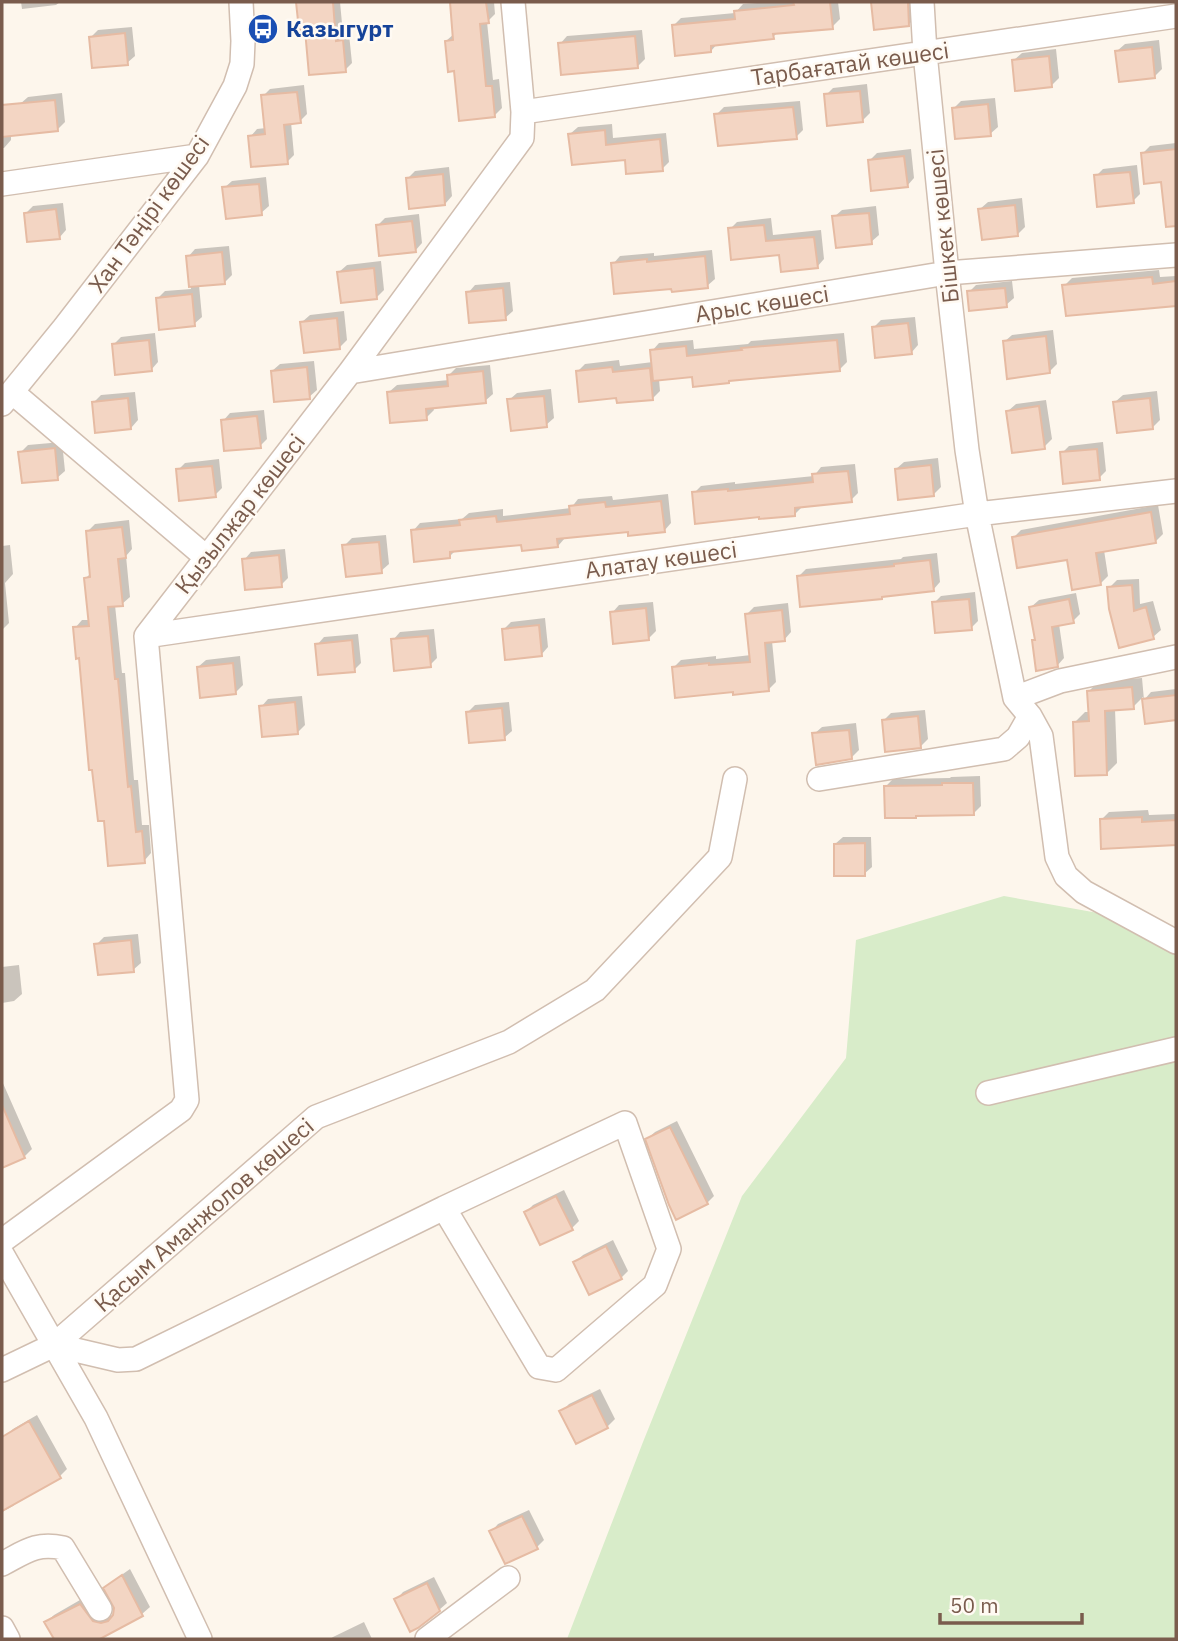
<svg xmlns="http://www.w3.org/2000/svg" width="1178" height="1641" viewBox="0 0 1178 1641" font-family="'IBM Plex Sans',sans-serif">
<rect width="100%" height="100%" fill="#fdf6ec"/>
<path fill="#d8ecc9" d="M1004,896L1176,927V1639H567L643,1442L742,1196L846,1058L856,940Z"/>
<path fill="#0003" d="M21,2H60L56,5L22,9Z
M297,2H340L343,34H349L352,63L345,70L306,28L300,29Z
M451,2H494L495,14L487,22L493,80L499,79L502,108L494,116L455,69L446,41L455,33Z
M769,2H838L840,19L832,27L778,32L773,37L718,43L711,51L674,25L681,18L735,13L743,4Z
M873,2H915L916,17L909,24L876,28Z
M132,27L135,56L127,63L90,38L98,30Z
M642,30L645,59L638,66L560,44L567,36Z
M1159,40L1162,69L1154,77L1117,51L1125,44Z
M1056,49L1059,78L1051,86L1014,60L1022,53Z
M867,84L870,113L863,120L826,95L833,88Z
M304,85L307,114L300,121L291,122L294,155L287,162L250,137L257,129L266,128L263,96L270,89Z
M62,93L65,122L57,130L11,134V140L4,148H2V112L21,110L20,104L28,97Z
M995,98L998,127L990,134L953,109L961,101Z
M800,101L803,130L796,137L716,115L724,107Z
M612,124L613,138L666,133L669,162L662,169L626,158L570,134L578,127Z
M1176,143V220L1167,221L1163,180L1143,153L1150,146Z
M911,149L914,178L907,186L870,160L877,153Z
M1137,165L1140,194L1133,201L1096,176L1103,169Z
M449,167L452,196L445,204L408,178L415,171Z
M266,177L269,206L261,213L224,188L232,181Z
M1022,198L1025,227L1017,235L980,209L988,202Z
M63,203L66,230L59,238L26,213L33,206Z
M876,206L879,235L871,242L834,217L842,210Z
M419,214L422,243L415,251L378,225L385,218Z
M771,218L773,235L821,230L824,259L817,267L781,253L730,229L737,222Z
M229,246L232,275L225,282L199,285L202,317L194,324L157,299L165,291L191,289L188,257L195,249Z
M712,250L715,279L707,286L613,264L620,256L654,253V256Z
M381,261L384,290L376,298L339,272L347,265Z
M1159,270L1160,277L1176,276V304L1067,314L1064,286L1072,278Z
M1012,281L1014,298L1006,305L969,292L976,285Z
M510,282L513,311L505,318L468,293L475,285Z
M344,311L347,340L339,348L302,322L310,315Z
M915,317L918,345L911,353L874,327L881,320Z
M1053,330L1057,364L1049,372L1004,342L1012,335Z
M155,333L158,362L151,370L114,344L121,337Z
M844,333L847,362L840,369L731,379L729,382L694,375L659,379L660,391L653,398L618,396L578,371L585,364L619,360L620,366L653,362L652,351L659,343L693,340L694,349L748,344L751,341Z
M314,361L317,390L309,397L272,371L280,364Z
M490,365L493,394L485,401L433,407L434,410L426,418L389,392L397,385L449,380L448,376L456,368Z
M551,389L554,418L546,425L509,400L517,393Z
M1157,391L1160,420L1152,428L1115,402L1123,395Z
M135,392L138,420L131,428L94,402L101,395Z
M1046,400L1052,439L1044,447L1008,411L1016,404Z
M264,410L267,439L260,446L223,421L230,413Z
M62,442L65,471L57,478L20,453L28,445Z
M1103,442L1106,471L1099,478L1062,453L1069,446Z
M938,458L941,487L933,495L896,469L904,462Z
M219,459L222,488L215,495L178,470L185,463Z
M855,464L858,493L851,500L802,507L795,514L694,493L701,486L735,482V484L814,476L821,467Z
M668,494L671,523L664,531L629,530L565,536V538L558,546L523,543L456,550L450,556L413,531L420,523L462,519L469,513L503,509V516L571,508L578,499L612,496L613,500Z
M1158,505L1163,534L1156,541L1104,550L1108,576L1101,583L1068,558L1013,538L1021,530Z
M129,520L132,549L126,556L130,597L122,604L115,605L122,673H125L134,780H138L142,825H149L151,853L144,861L105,819L75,628L82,620H90L85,579L92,572L88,531L95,524Z
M386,535L389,564L381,571L344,546L352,538Z
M10,545L13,574L5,583L9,623L2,630V546Z
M285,549L288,578L281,585L244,560L251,552Z
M937,553L940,582L933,590L799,576L806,569L901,559L903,557Z
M1139,579L1140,604L1153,601L1161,630L1153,637L1109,588L1117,580Z
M975,592L978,621L971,628L934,603L941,596Z
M1076,593L1080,614L1073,621L1059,624L1064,658L1057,666L1033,641L1037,638L1031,607L1039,600Z
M653,602L656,631L649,638L612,613L619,605Z
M788,603L791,632L784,640L772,641L776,682L769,689L734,690L674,667L681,660L716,656V659L751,655L747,614L754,607Z
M545,618L548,647L541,655L504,629L511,622Z
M434,629L437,658L430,665L393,640L400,632Z
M358,634L361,663L354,670L317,645L324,637Z
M240,656L243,685L235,693L198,667L206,660Z
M1142,678L1144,700L1151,692L1176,689V718L1146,722L1143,697L1133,707L1115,709L1117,763L1107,773L1075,722L1085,712H1090L1089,691L1099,681Z
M302,696L305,725L298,732L261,707L268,699Z
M509,702L512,731L504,738L467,713L475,705Z
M925,710L928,739L921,746L883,721L891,713Z
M856,723L859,750L851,758L814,734L822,727Z
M980,776L981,806L973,814L886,786L893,779L950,778L951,777Z
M1148,810L1149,815L1176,814V843L1103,847L1102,819L1109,812Z
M843,837H871L872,867L864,874L835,844Z
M138,934L141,963L133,970L96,945L104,937Z
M19,965L22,994L14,1001L2,1003V967Z
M2,1081L32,1149L24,1157L2,1166Z
M677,1121L714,1196L707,1203L647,1139L655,1132Z
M564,1190L579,1221L572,1228L526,1212L533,1205Z
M613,1240L628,1271L621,1278L575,1262L583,1255Z
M600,1389L615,1419L607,1427L562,1411L569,1404Z
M37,1415L67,1469L60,1476L21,1498L13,1506L2,1512V1453L12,1448L6,1436L13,1429Z
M529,1510L544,1540L537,1547L491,1532L498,1524Z
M130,1569L150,1607L142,1614L100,1637L102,1639H56L46,1622L54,1615L80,1600L81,1602L88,1598L102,1615L110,1616L114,1615L116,1608L106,1588L113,1581Z
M434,1577L447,1603L439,1610L396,1600L403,1592Z
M364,1622L372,1639H330L333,1637Z"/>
<path fill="#f3d5c3" stroke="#e6bba3" stroke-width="2" d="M296,2H333L336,41L343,40L346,72L309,75L305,30H299Z
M450,2H486L489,23L480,24L486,86H492L495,117L459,121L454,71L448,72L445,41L453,40Z
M793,2H830L833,29L773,34L774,39L711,46V52L675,56L672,25L735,19L734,11L794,5Z
M871,2H908L909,26L874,30Z
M125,33L128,65L92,68L89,37Z
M635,36L638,68L561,75L558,43Z
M1152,47L1155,78L1119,82L1115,51Z
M1049,56L1052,87L1015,91L1012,60Z
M860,91L863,122L827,126L824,94Z
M297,92L301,123L284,125L288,164L251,167L248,136L265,134L261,95Z
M55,100L58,131L2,137V105Z
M988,104L991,136L955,139L952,108Z
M793,107L797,139L718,146L714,114Z
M605,130L606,145L660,139L663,171L626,174L625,160L572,165L568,134Z
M1176,149V226L1166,227L1161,182L1144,184L1141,153Z
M904,156L908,187L871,191L868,160Z
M1130,172L1134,203L1097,207L1094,175Z
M443,174L445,205L409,209L406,178Z
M259,184L262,215L226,219L222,187Z
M1015,205L1018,236L982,240L978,209Z
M56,209L60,239L27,242L24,213Z
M869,213L872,244L836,248L832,216Z
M412,221L416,252L379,256L376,225Z
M764,225L766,241L814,237L818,268L781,272L779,255L731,260L728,228Z
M222,252L225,284L189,287L186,256Z
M705,256L708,288L672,292L671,289L614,294L611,263L647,259V262Z
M374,268L377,299L341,303L337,272Z
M1152,277L1153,284L1176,281V306L1066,316L1062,285Z
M503,288L506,320L469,323L466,292Z
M1005,288L1007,307L969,311L967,291Z
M192,294L195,326L159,330L156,298Z
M337,318L340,349L304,353L300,322Z
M908,323L912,354L875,358L872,327Z
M1046,336L1050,373L1007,379L1003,341Z
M149,340L152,371L115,375L112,344Z
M837,340L840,371L729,381V383L693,387L692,377L653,381L650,350L686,346L687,356L742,350L741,348Z
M307,367L310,399L274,402L271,371Z
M612,367L613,372L650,368L653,400L617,403L616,398L579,402L576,371Z
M483,371L486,403L426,409L427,420L390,423L387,392L448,386L447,375Z
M544,396L547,427L511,431L507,399Z
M128,398L131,429L95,433L92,402Z
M1150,398L1153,429L1117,433L1113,402Z
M1039,406L1045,449L1012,453L1006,411Z
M257,416L261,448L224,451L221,420Z
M55,448L58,480L22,483L18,452Z
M1097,449L1100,480L1063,484L1060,452Z
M931,465L934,496L898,500L895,469Z
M212,466L216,497L179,501L176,469Z
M848,471L852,502L795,508V516L759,519V517L695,524L692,492L728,489V491L813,482L812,474Z
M661,501L665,532L628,536V532L557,539L558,547L522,551L521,545L450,552V558L414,562L411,530L460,525L459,520L496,516L497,522L570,514L569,506L605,502L606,507Z
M1151,512L1156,543L1096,553L1101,585L1072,590L1067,560L1017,568L1012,537Z
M122,527L126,558L118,559L123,606L108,607L115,679H118L128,787L131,786L136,832L142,831L145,863L108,866L104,821H98L92,770H89L79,658L76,659L73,627L89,626L84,578L90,577L86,531Z
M379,542L382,573L346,577L342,545Z
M279,555L282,587L245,590L242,559Z
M930,560L934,591L882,597V599L800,607L797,576L894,566V564Z
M1132,585L1134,611L1146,607L1154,639L1119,648L1109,609L1107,587Z
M969,599L972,630L935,633L932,602Z
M1069,599L1074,623L1052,627L1058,667L1036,671L1032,640H1035L1029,607Z
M646,608L649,640L613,644L610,612Z
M782,610L785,641L765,643L769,691L733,695V692L675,698L672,667L709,663V665L750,662L745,614Z
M539,625L542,656L505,660L502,629Z
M428,636L431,667L394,671L391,639Z
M352,640L355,672L318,675L315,644Z
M233,663L236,694L200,698L197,667Z
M1132,687L1134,709L1105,711L1107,775L1075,776L1073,722L1089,721L1087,691Z
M1176,695V720L1145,724L1142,699Z
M295,702L298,734L262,737L259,706Z
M502,708L505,740L469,743L466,712Z
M918,716L921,748L885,752L882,720Z
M849,730L852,759L816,765L812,733Z
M942,783H973L974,815L916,816V818H885L884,786L942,785Z
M1142,817V822L1176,820V845L1101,849L1100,819Z
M865,843V876H834V844Z
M131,940L134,972L98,975L94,944Z
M2,1105L25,1158L2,1168Z
M670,1127L708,1204L676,1220L669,1205L645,1139Z
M556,1196L573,1230L540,1245L524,1212Z
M606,1246L622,1279L589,1295L573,1262Z
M592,1395L608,1428L576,1444L559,1411Z
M29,1421L61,1478L2,1511V1437Z
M522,1516L538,1549L505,1564L489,1531Z
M122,1575L143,1616L100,1639H54L44,1622L80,1604L93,1621L101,1623L108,1621L113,1615L114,1608L103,1588Z
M427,1583L440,1611L418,1628L410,1632L394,1599Z"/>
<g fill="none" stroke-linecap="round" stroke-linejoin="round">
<g stroke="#d1beb0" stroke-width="26">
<path id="minor" d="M922,2L925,53L947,273L967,450L977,514L1015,698L1030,716L1041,736L1057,857L1066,876L1084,892L1176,942
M523,112L1176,16
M2,184L197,156
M350,372L947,273L1176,255
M12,392L207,558
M2,404L64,328L197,156L235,86L242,64L243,41L241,2
M146,636L977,514L1176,491
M1015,698L1060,681L1176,657
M819,779L1004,749L1018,737L1030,716
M988,1093L1176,1049
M625,1123L669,1249L655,1285L556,1370L539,1367L444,1208Z
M2,1241L181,1110L187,1100L146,636L350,372L522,138L523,112L513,2
M2,1254L96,1418L200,1639
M54,1345L118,1360L136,1359L444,1208
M2,1370L54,1345L316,1117L509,1042L595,990L720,857L735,779
M2,1564C25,1552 36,1542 63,1548L100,1609
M2,1628L8,1639
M427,1639L508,1578"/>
</g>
<use href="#minor" stroke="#fff" stroke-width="23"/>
</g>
<defs>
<g id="bus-disc" transform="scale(1.575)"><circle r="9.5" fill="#1a4fb4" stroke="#fffaf3"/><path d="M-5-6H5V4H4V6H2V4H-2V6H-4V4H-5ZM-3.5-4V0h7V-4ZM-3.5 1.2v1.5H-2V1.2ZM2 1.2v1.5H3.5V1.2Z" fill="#fff"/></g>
</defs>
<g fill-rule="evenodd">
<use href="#bus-disc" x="263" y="29"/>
</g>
<g text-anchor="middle" stroke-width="5" stroke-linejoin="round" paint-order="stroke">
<g font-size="23" font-weight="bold" fill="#164399" stroke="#fffaf3" text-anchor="start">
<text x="286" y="37">Казыгурт</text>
</g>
<g font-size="23" fill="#7a5c4d" stroke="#fffaf3">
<text transform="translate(850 64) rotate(-8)" y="8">Тарбағатай көшесі</text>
<text transform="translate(149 214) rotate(-54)" y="8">Хан Тәңірі көшесі</text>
<text transform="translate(943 226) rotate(-96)" y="8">Бішкек көшесі</text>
<text transform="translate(762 304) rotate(-9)" y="8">Арыс көшесі</text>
<text transform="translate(240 514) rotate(-52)" y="8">Қызылжар көшесі</text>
<text transform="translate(661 560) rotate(-8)" y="8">Алатау көшесі</text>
<text transform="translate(204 1215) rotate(-41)" y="8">Қасым Аманжолов көшесі</text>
</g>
</g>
<rect width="1178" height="1641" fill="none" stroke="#7a5c4d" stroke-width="7"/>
<path d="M940 1613v10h142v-10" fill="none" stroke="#7a5c4d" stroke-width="3.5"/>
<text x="950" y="1613" font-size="21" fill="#7a5c4d" stroke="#fffaf3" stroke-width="5" paint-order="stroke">50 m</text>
</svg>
